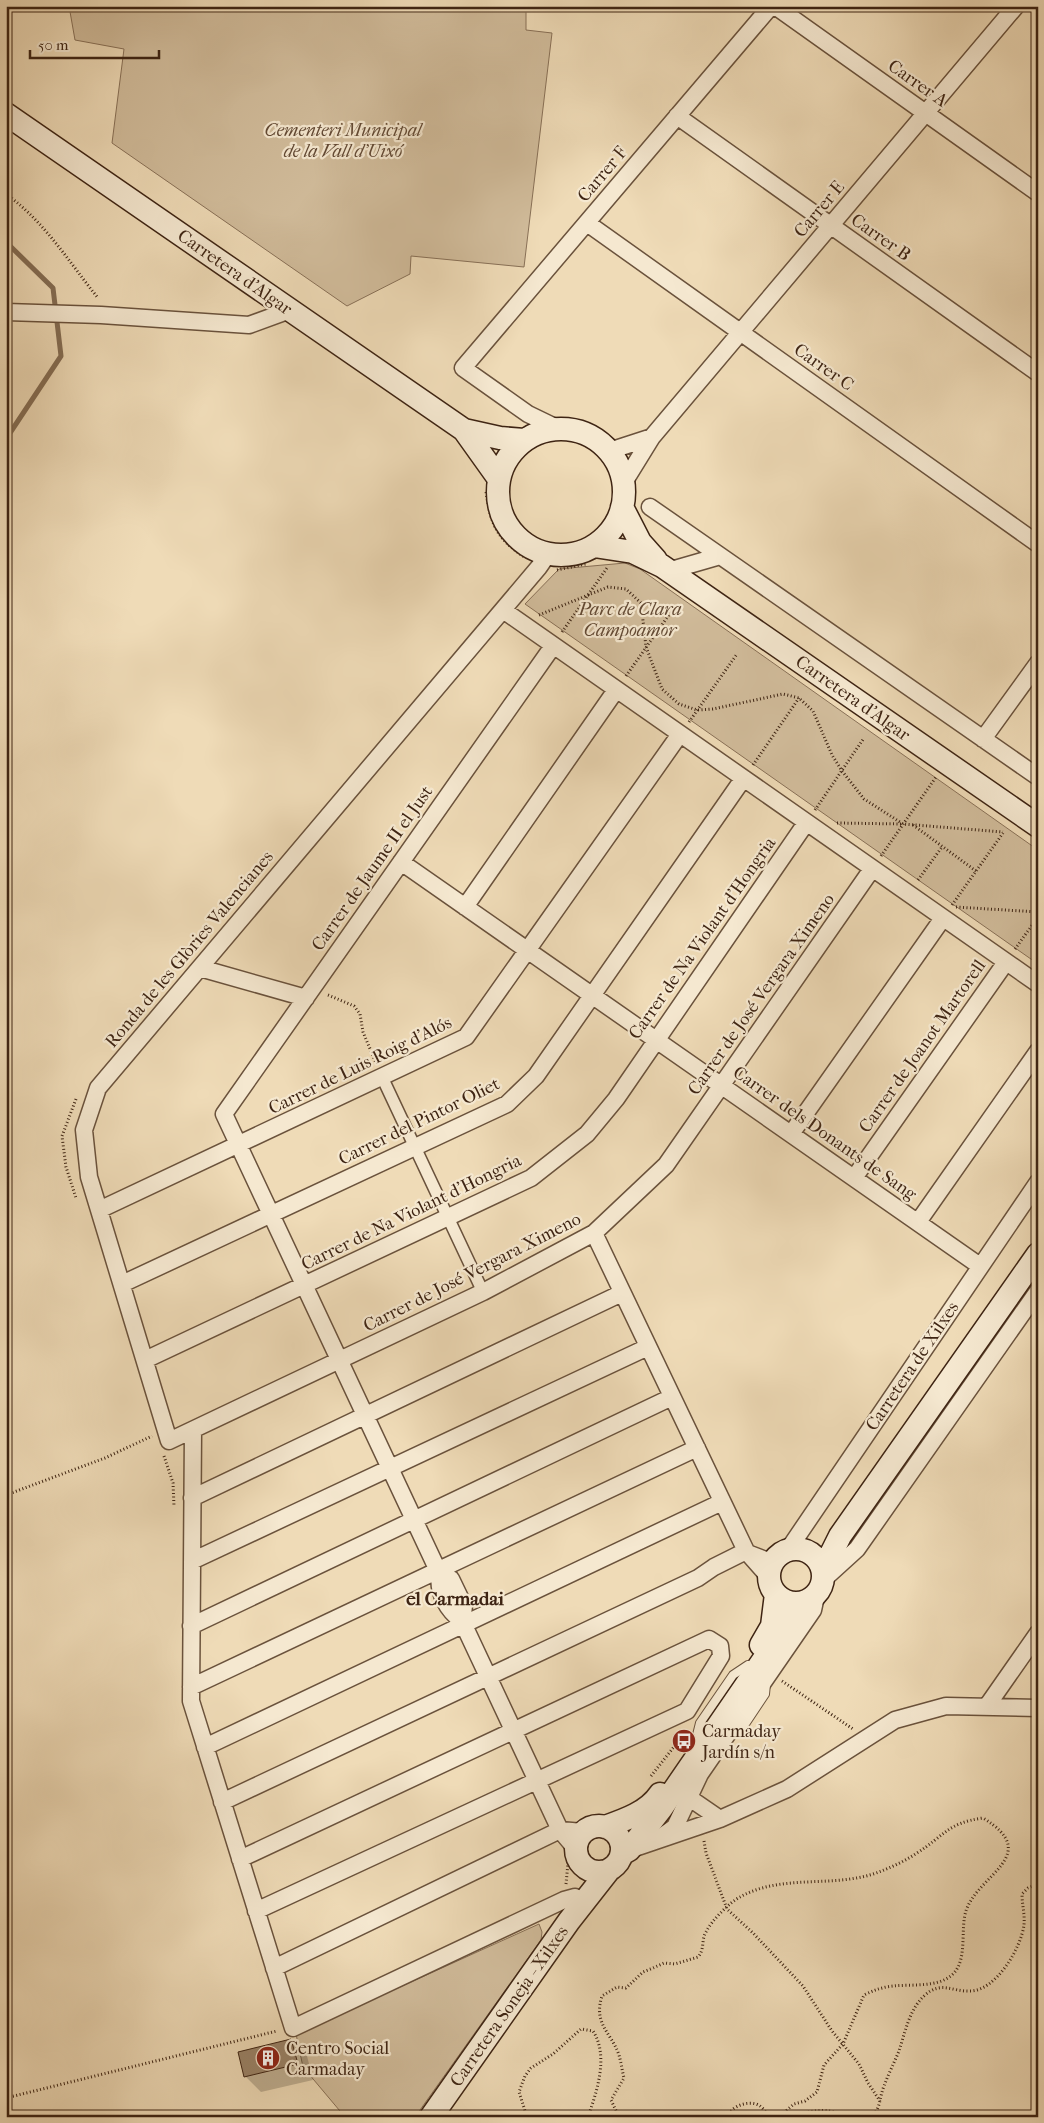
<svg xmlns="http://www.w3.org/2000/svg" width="1044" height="2123" viewBox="0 0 1044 2123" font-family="'IM FELL French Canon',serif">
<rect width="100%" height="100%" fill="#efdbb7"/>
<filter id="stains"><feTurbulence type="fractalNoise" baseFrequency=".004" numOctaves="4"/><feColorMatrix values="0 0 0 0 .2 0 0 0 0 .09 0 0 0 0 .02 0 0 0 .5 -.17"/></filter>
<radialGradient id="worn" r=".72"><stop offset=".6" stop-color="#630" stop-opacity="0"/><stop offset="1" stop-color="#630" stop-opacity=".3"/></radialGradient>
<path fill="#d1bc9b" stroke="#887057" d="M69,6H526V30L552,33L524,267L411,256L410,274L347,306L112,143L124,49L75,40Z
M625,563L640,569L1038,850V964L525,604L559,569Z
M539,1924L542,1932L541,1940L415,2117H345L303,2067L296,2034Z"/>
<path fill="#0003" d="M291,2041L307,2056L313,2080L261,2092L245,2076Z"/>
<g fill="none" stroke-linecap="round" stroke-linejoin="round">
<path stroke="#846d54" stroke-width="5" d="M6,242L53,288L61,356L6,439"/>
</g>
<path fill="#9a8368" stroke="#3e2413" d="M291,2039L298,2064L244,2077L238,2052Z"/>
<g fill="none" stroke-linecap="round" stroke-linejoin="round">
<g stroke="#6a523c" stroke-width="10">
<path id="service" d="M745,1724L765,1694L766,1684
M695,1743L700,1723L733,1675L748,1665"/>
</g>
<g stroke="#6a523c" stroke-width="14">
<path id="pedestrian" d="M382,1077L483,1292"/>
</g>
<g stroke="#6a523c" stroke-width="19">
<path id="minor" d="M775,6L1038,193
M677,116L1038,373
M587,223L1038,544
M6,312L101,315L249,325L290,310
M557,428L528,414L463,368L771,6
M609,451L652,437
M623,484L652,437L1016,6
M650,507L1038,777
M548,554L539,567L98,1088L84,1130L89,1177L169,1441L483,1292L594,1233L666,1165L872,869
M668,571L720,556
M503,610L1038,984
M553,646L224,1114L440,1575C437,1593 448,1611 462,1621L560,1830L576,1849
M983,739L1038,663
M401,862L980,1266
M465,907L616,690
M200,968L306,998
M791,1134L943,918
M854,1178L1006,962
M99,1210L466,1037L680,734
M918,1222L1038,1051
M594,1233L746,1551L769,1577
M122,1284L507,1104L536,1076L743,779
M145,1360L531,1178L587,1134L616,1099L806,823
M193,1430L191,1701L293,2028L564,1900L575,1897
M192,1498L622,1293
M788,1550L1038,1182
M750,1554L768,1561L775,1559
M192,1561L648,1347
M440,1575L451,1579L464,1606L462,1621
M824,1579L857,1549L1038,1291
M191,1626L672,1397
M191,1687L697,1448
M987,1706L1038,1633
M205,1747L722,1502
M688,1797L720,1819
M222,1802L698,1578L714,1567L746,1551
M661,1837L675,1827L700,1774L813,1610L816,1596
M629,1850L720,1819L787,1789L895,1720L946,1706L1038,1708
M240,1859L709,1639L720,1646L721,1656L687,1711L256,1911
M274,1968L560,1830L583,1832"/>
</g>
<g stroke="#3e2413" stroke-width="25">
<path id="secondary" d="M6,114L464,430L499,479
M498 492a63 63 0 1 1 126 0a63 63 0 1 1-126 0Z
M464,430L500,438L524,440
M622,507L640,542L656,560
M594,546L633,552L662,566L1038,826
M769 1576a27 27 0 1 1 54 0a27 27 0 1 1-54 0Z
M823,1570L840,1536L1038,1254
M761,1645L772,1626L776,1594
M576 1849a23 23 0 1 1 46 0a23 23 0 1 1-46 0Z
M605,1827C625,1820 648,1812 660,1794
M622,1854L629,1850L661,1809L786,1627L797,1604
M431,2117L569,1921L609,1870"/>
</g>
<path stroke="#3e2413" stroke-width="3" stroke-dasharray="1 2.5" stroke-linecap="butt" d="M6,194C44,221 69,262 98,298
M486,492C491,526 497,539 526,558
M557,570L586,564
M539,615L608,587L626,589L641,603L646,647L662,689L679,704L697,710L713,709L783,694L799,698L813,711L832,755L842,771L864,799L903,824L1003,832
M562,632L607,568
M626,676L673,609
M689,722L737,654
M753,765L799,698
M815,810L864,738
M837,823L903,824
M913,825L976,871
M881,856L936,777
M918,880L942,847
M952,905L1003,833
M956,907L1038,912
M1015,949L1038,917
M328,995L354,1006L360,1014L363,1032L376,1063
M76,1099L62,1136L66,1167L76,1198
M164,1456L173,1483L174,1506
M6,1495L105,1458L152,1436
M782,1681L853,1729
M651,1776L684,1734
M704,1841L706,1853L727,1909L753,1933L803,1986L832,2031L859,2064L868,2083L880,2101
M566,1884L568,1863
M6,2098L277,2031
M527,2117L519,2092L525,2076L531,2068L553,2054L581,2029L593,2031C609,2056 597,2091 588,2117
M619,2117L611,2100L624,2078C622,2070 621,2062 619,2055C611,2032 593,2024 602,1996L617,1987L626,1988L643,1972L653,1968L664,1963L675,1964L698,1957C705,1949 701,1940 706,1932C711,1921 730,1902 740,1897C783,1873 834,1889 879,1872C892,1867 905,1861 917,1853C944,1836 947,1823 983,1818C1044,1855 977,1875 966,1911C960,1929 968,1959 953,1974C938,1988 912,1984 893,1986C883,1987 874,1990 864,1995L843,2044L824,2065L817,2092L805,2101L794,2104L781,2115L771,2117
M727,2117C731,2107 745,2101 756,2104C763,2106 765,2113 771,2117
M795,2117C810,2109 832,2108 847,2117
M871,2117C881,2109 879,2098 884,2086C888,2075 894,2063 899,2051C905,2033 909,2010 924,1996C941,1980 952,1992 970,1991C996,1991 1021,1948 1024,1925C1025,1914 1022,1905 1022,1894L1028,1888L1038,1884"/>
<use href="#service" stroke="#f5e8d0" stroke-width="8"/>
<use href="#pedestrian" stroke="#f5e8d0" stroke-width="11"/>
<use href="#minor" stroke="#f5e8d0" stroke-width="16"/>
<use href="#secondary" stroke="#f5e8d0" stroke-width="22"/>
</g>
<defs>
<g id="bus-disc" transform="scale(1.25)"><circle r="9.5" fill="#8f2418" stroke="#f5e8d0"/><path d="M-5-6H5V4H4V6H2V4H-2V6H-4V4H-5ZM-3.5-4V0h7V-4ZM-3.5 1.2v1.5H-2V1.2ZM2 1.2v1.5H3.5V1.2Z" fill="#fff"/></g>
<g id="building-disc" transform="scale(1.25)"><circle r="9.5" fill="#8f2418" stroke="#f5e8d0"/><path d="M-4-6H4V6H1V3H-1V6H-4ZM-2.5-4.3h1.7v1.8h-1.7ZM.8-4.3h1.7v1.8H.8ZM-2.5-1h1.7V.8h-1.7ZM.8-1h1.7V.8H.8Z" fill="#fff"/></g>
</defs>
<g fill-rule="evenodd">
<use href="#bus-disc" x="684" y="1741"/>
<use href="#building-disc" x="268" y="2058"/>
</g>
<g text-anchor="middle" stroke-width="4.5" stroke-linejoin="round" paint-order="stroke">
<g font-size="18" fill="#3e2413" stroke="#f5e8d0">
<text transform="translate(918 83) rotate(35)" y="6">Carrer A</text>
<text transform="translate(602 174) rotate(-50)" y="6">Carrer F</text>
<text transform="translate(819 209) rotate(-50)" y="6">Carrer E</text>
<text transform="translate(881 237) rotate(35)" y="6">Carrer B</text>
<text transform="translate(235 272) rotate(35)" y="6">Carretera d'Algar</text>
<text transform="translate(824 367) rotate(35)" y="6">Carrer C</text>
<text transform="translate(853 698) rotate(35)" y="6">Carretera d'Algar</text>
<text transform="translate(372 868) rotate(-55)" y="6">Carrer de Jaume II el Just</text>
<text transform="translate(702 938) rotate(-55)" y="6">Carrer de Na Violant d'Hongria</text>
<text transform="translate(189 949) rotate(-50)" y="6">Ronda de les Glòries Valencianes</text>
<text transform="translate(761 994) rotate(-55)" y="6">Carrer de José Vergara Ximeno</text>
<text transform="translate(922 1046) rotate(-55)" y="6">Carrer de Joanot Martorell</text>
<text transform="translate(360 1065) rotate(-26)" y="6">Carrer de Luis Roig d'Alós</text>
<text transform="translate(419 1121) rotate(-26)" y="6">Carrer del Pintor Oliet</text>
<text transform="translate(825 1133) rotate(35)" y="6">Carrer dels Donants de Sang</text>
<text transform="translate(411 1212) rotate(-26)" y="6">Carrer de Na Violant d'Hongria</text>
<text transform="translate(472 1272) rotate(-27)" y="6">Carrer de José Vergara Ximeno</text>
<text transform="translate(912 1366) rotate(-56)" y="6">Carretera de Xilxes</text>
<text transform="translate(509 2006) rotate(-55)" y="6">Carretera Soneja - Xilxes</text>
</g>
<g font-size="18" font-style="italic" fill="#634a35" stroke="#f5e8d0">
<text x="343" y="136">Cementeri Municipal<tspan x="343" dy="21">de la Vall d'Uixó</tspan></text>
<text x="630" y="615">Parc de Clara<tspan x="630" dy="21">Campoamor</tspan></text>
</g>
<g font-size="18" fill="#3e2413" stroke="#f5e8d0" text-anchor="start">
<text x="702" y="1737">Carmaday<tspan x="702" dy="21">Jardín s/n</tspan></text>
<text x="286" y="2054">Centro Social<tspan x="286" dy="21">Carmaday</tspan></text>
</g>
<g font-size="19" font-weight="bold" fill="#3e2413" stroke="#f5e8d0">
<text x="455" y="1605">el Carmadai</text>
</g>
</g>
<rect width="1044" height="2123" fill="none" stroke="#efdbb7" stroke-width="25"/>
<rect x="8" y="8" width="1029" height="2108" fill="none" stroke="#3e2413" stroke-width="2.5"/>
<rect x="12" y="12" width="1019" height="2098" fill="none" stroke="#3e2413"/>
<path d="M30 50v8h129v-8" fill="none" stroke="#3e2413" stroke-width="2.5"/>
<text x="38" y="50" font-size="15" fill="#3e2413" stroke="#f5e8d0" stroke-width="4" paint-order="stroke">50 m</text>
<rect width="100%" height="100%" filter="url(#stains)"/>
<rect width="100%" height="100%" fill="url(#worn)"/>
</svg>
